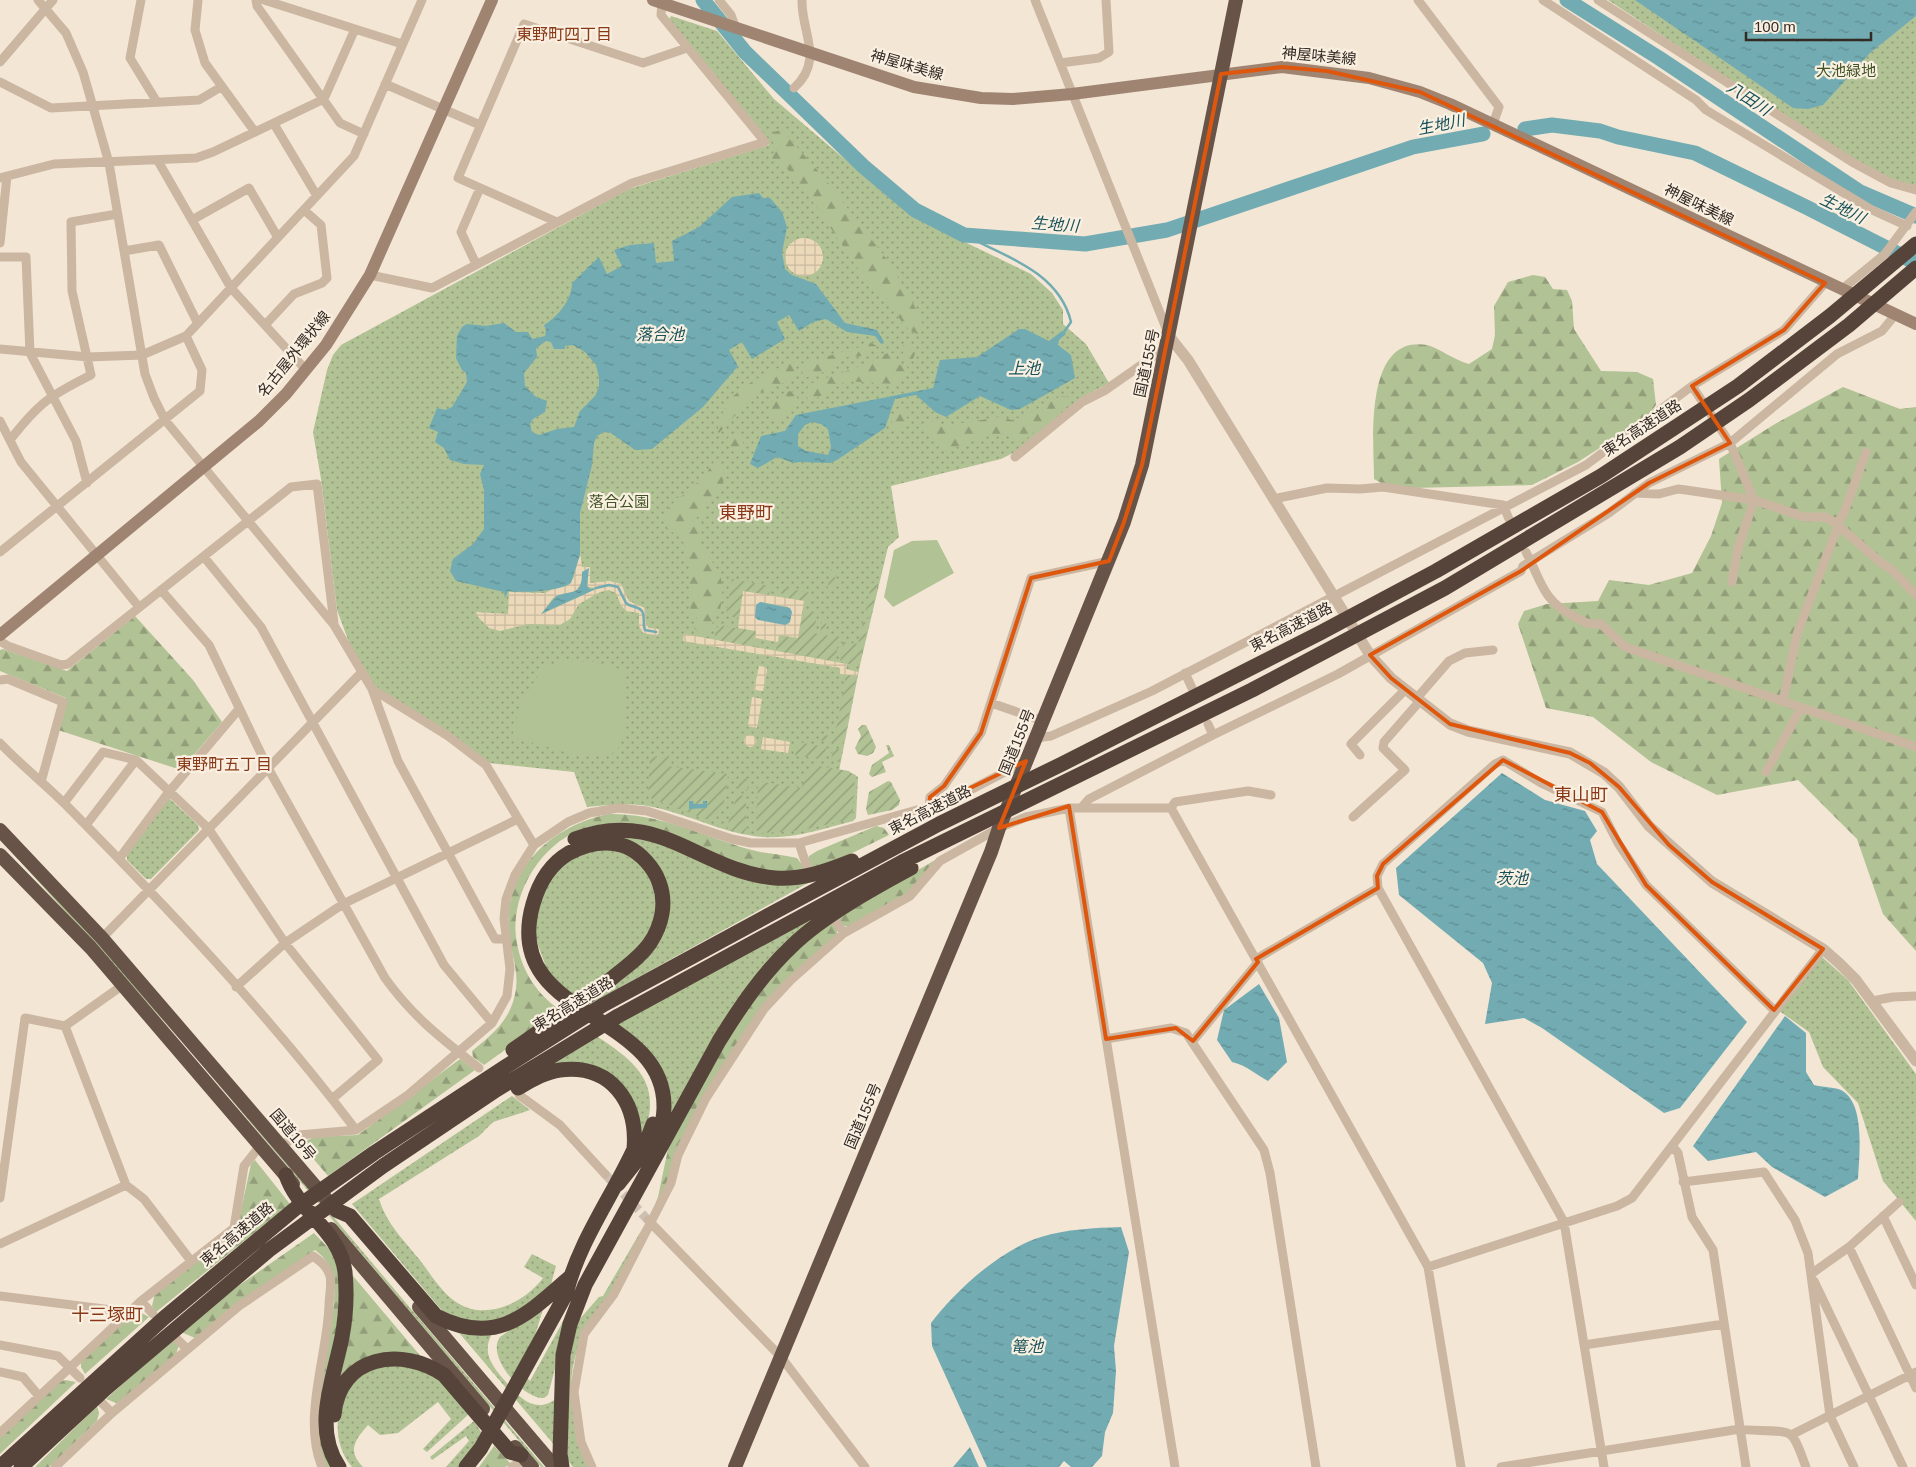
<svg xmlns="http://www.w3.org/2000/svg" width="1916" height="1467" viewBox="0 0 1916 1467" font-family="Helvetica,'Noto Sans JP',sans-serif">
<defs>
<pattern id="grass-dots" width="8" height="8" patternUnits="userSpaceOnUse" patternTransform="scale(1.25)"><rect width="8" height="8" fill="#b1c294"/><path d="M2 2h.1M6 6h.1" fill="none" stroke="#919e79" stroke-width="1.8" stroke-linecap="round"/></pattern>
<pattern id="forest-firs" width="22" height="20" patternUnits="userSpaceOnUse" patternTransform="scale(1.25)"><rect width="22" height="20" fill="#b1c294"/><path d="M5 1l3.5 6h-7zM16 11l3.5 6h-7z" fill="#919e79"/></pattern>
<pattern id="garden-furrows" width="10" height="10" patternUnits="userSpaceOnUse" patternTransform="scale(1.25)"><rect width="10" height="10" fill="#b1c294"/><path d="M-1 1l2-2M0 10L10 0M9 11l2-2" fill="none" stroke="#919e79"/></pattern>
<pattern id="plaza-grid" width="8" height="8" patternUnits="userSpaceOnUse" patternTransform="scale(1.25)"><rect width="8" height="8" fill="#ecd9ba"/><path d="M0 4h8M4 0v8" fill="none" stroke="#cbbaa0"/></pattern>
<pattern id="water-ripples" width="26" height="14" patternUnits="userSpaceOnUse" patternTransform="scale(1.25)"><rect width="26" height="14" fill="#72acb2"/><path d="M2 4q2-2 4 0t4 0M15 11q2-2 4 0t4 0" fill="none" stroke="#5e8c91"/></pattern>
</defs>
<rect width="100%" height="100%" fill="#f3e6d5"/>
<path fill="url(#grass-dots)" d="M1608,0H1916V189L1892,181L1810,133Z
M671,16L717,31L774,99L893,200L942,231L1031,274L1052,293L1063,310V324L1086,344L1109,383L1079,399L1017,451L1001,459L891,486L899,537L888,547L860,665L839,771L854,774L858,777L856,818L853,821C823,829 794,839 763,837C723,834 687,813 648,806C628,803 608,805 587,807L574,772L489,763L376,689L350,645L337,610L321,479L313,432L327,370L333,355L341,345L629,189L769,145L669,20Z
M170,799L198,825L199,830L151,879H146L127,860V855L166,800Z
M618,833L817,878L572,1014L639,962L669,904Z
M0,839L97,941L278,1151L544,1467H541L186,1046Z
M598,847L633,856L652,875L659,912L638,950L575,999L549,975L534,934L540,893L562,863Z
M826,910L665,1133L668,1099L615,1025Z
M1822,957L1848,980L1916,1074V1221L1883,1181L1858,1103L1823,1067L1809,1032L1778,1010Z
M596,1036C647,1068 664,1091 638,1150L613,1077L539,1072Z
M512,1096L530,1110L493,1122L479,1136L379,1199C387,1224 402,1238 419,1259C430,1273 441,1292 456,1302C486,1322 524,1303 543,1278L524,1267L532,1254L556,1266L550,1288L504,1320L476,1324L444,1313L352,1204Z
M645,1224C633,1248 622,1272 609,1296C600,1313 584,1330 578,1348C564,1387 573,1431 590,1467H573L565,1457L567,1371L578,1321L599,1297L603,1296Z
M572,1305L548,1395L544,1398C525,1400 485,1357 500,1337L544,1306L529,1355L520,1370L530,1381Z
M455,1328L492,1334C481,1353 493,1367 506,1382C520,1398 535,1415 557,1398L556,1447Z
M392,1362L435,1374L469,1414L427,1452L423,1449L451,1419L438,1402L398,1433L380,1435L368,1425C356,1439 346,1450 363,1467H352C328,1439 335,1391 366,1371C373,1366 384,1365 392,1362Z
M474,1421L483,1435L460,1467H446L469,1441L466,1436L432,1460L430,1457Z"/>
<path fill="url(#forest-firs)" d="M782,130L826,180L888,261L913,303L923,325L920,336L904,326L888,299L870,286L802,186L784,165L768,157L777,150L768,133Z
M1533,275L1545,277L1553,289L1567,290L1572,301L1574,329L1601,371L1637,372L1653,379L1656,405L1646,418L1578,462L1532,485L1413,488L1385,485L1374,479C1374,442 1363,334 1427,345C1439,348 1454,360 1469,364L1492,349L1495,335L1494,306L1508,282Z
M867,341L877,346L864,356L847,357L831,370L808,377L803,376L801,364L860,347Z
M905,342H911C915,349 917,353 912,360H907C902,353 901,350 905,342Z
M889,352L894,354L898,364L907,367L909,371L907,375L893,384L846,381L812,401L808,400L806,393L809,384L872,362Z
M793,361L797,377L753,396L719,433L717,431C720,422 723,409 729,401C744,383 772,371 793,361Z
M1843,387L1900,409L1916,407V951L1883,914L1857,839L1798,780L1717,795L1651,762L1593,717L1546,708L1518,624L1524,611L1547,604L1598,601L1609,580L1649,585L1692,573L1711,536L1722,503L1719,459L1775,424Z
M789,391L796,393L798,402L778,420L771,421L769,404Z
M1061,396H1067L1072,400L1020,444L1008,433L991,435L947,450L936,445L924,429L932,421L943,426L1000,417L1012,420L1024,416Z
M900,408L906,413L908,424L898,431L890,426Z
M727 442a8 8 0 1 1 16 0a8 8 0 1 1-16 0Z
M715,460H719C735,484 710,492 703,515L690,520L702,526L699,544C718,570 727,576 720,610L714,615L713,622L707,632L700,635L694,628L697,617L691,613L690,605L689,568L684,545L681,537L665,528L664,515L677,498L684,495L706,474Z
M135,616L193,680L222,722L181,770L58,730L66,698L0,671V650L3,649L67,671Z
M608,814C658,813 701,835 748,849C764,854 780,854 797,858L806,870C789,872 769,872 753,868C737,864 722,856 707,849C649,823 584,803 538,863C522,884 513,911 516,937C520,968 535,993 560,1010L484,1065L473,1057L472,1051C489,1037 506,1024 513,1002C522,975 511,957 509,931C503,869 552,826 608,814Z
M876,826L884,828L889,835L834,862L811,869L807,863L809,856L817,851Z
M937,859L910,891L850,926H844L837,917Z
M832,920L837,927V934L788,979L705,1096L669,1184L651,1215L658,1197L669,1144L735,1024L775,969Z
M460,1059L475,1070L328,1176L300,1143L315,1137L358,1135Z
M255,1160L290,1204L156,1312L152,1306L155,1293L241,1226L240,1215L251,1164Z
M314,1233L335,1255L342,1289L333,1351L334,1467H325C309,1424 323,1375 330,1331C333,1313 337,1292 332,1274C329,1263 323,1256 315,1250L251,1294L195,1338L181,1332L234,1289Z
M348,1270L423,1359C373,1348 374,1355 335,1384Z
M140,1312L149,1317L85,1374L81,1367V1362L129,1315Z
M173,1339L179,1344L176,1355L121,1401L116,1403L106,1399Z
M65,1380L76,1382L0,1454V1436L58,1382Z
M97,1406L99,1413L97,1421L49,1467H35Z
M494,1446L511,1464L505,1467H479Z"/>
<path fill="url(#garden-furrows)" d="M831,569L837,570L831,593L827,592Z
M732,579L770,586L769,595L744,592L739,618L726,616Z
M872,583L878,584L870,618L864,617Z
M783,588L811,593L809,602L782,597Z
M803,611L817,613L814,633L820,634L823,616L827,617L824,635L839,638L835,662L776,651L779,635L798,638Z
M863,622L869,623L859,666L840,662L843,642L858,644Z
M721,626L756,631L754,647L714,640L716,628Z
M846,675L857,676L843,744L819,740L820,734L835,737Z
M862,725H866L876,747L873,753L867,756L858,754L855,748L861,736L858,729Z
M798,742L826,747L824,760L795,755Z
M886,745H889L894,756L882,762L886,772L872,777L869,774L872,765L889,753Z
M833,748L842,750L840,762L831,761Z
M657,756H669L667,766L728,774C726,788 726,818 708,820L648,797L650,759Z
M812,765L849,771L855,776L852,819L797,831L761,833L756,830L758,781L801,788Z
M739,778L749,779L747,791L738,790Z
M888,781L891,782L900,800L899,805L892,810L868,815L866,809L869,792Z
M737,795L746,796V830L743,833L730,831L727,827Z"/>
<path fill="#b1c294" d="M937,540L954,573L893,607L884,597L894,550L912,541Z
M561,661L594,662L624,670L625,741L619,742L618,750L606,757L573,754L512,737L521,701L544,667Z"/>
<path fill="url(#plaza-grid)" fill-rule="evenodd" d="M785 257a19 19 0 1 1 38 0a19 19 0 1 1-38 0Z
M580,551L582,567H590V583L610,581L621,584L629,601L645,608L646,624L649,628L659,629L658,636L643,633L639,626V613L626,611L621,605L616,593L609,590L600,592L579,604L570,619L560,625L528,624L500,631L489,628L478,617L476,612L508,614L509,592L545,593L555,588L568,586L574,577ZM582,572L587,574L588,587L598,588L542,614L553,598L561,595H569L577,590L582,581Z
M743,591L804,601L798,638L779,635L778,642L755,638L756,631L738,628ZM760,602L788,607L790,622L787,625Z
M684,634L847,664L846,669L858,672L857,676L840,674V668L683,641Z
M759,666L766,667L767,670L763,691L754,690Z
M752,697L762,699L757,728L748,726Z
M744 741a6 6 0 1 1 12 0a6 6 0 1 1-12 0Z
M763,737L790,742L788,753L761,749Z"/>
<path fill="url(#water-ripples)" fill-rule="evenodd" d="M1635,0H1916V16L1870,53L1823,105L1808,109L1793,108Z
M759,193L763,198H770L782,212L787,227L782,253L785,269L792,275L816,284L845,323L877,330L884,342L881,344L875,336L847,332L826,319L813,322L799,331L789,315L777,322L785,339L752,359L742,342L729,350L738,366L703,407L652,449L635,450L611,433L604,432L597,436L594,443L592,465L580,513V555L571,583C557,592 522,593 508,591L505,598L504,592L456,581L450,571L453,559L473,544L484,529V490L480,474L484,465L464,464L450,460L444,448L435,442L438,432L429,428L437,408L445,410L452,407L467,382L466,373L462,370L456,358L457,336L462,327L467,324L486,326L504,323L516,332H528L532,339L545,336L546,330L544,325C558,317 572,299 572,283L599,257L607,274L622,266L614,250L630,245L654,243L656,263L674,261L672,241L699,227L732,197ZM546,341L551,342L554,349H565V346L573,345L585,352L596,365L599,377V387L595,396L580,411L574,427L557,429L539,435L532,432L530,424L533,419L545,412L547,401L536,397L525,386L524,373L537,357L536,348Z
M1019,329H1025L1049,341L1062,331L1066,334L1059,340L1058,345L1071,355L1075,378L1020,409L1011,410L980,396L946,417L935,412L916,395L895,399L885,428L837,460L830,463L799,462L794,463L777,457L758,468L750,464L761,436L785,431L796,415L933,388L940,360L977,357ZM812,422L821,424L828,429L831,447L828,455L806,451L798,446V434L805,425Z
M589,568L587,586L590,589L598,588L541,614L556,596C573,590 582,596 582,572Z
M760,602L790,608L792,612L790,622L785,625L758,620L755,617L756,605Z
M1502,773L1545,800L1585,811L1597,831L1590,840L1597,864L1747,1022L1680,1108L1664,1113L1542,1028L1524,1018L1485,1024L1492,983L1483,963L1399,895L1396,868Z
M689,801H693L694,804H703V801H707V808L689,809Z
M1259,984L1279,1018L1287,1062L1268,1081C1255,1074 1246,1065 1232,1062L1217,1040L1224,1010Z
M1785,1016L1806,1033V1072L1814,1085C1822,1087 1834,1087 1841,1090C1866,1103 1859,1156 1858,1179L1825,1197L1772,1167L1756,1152L1708,1161L1693,1146Z
M1121,1227L1129,1252L1114,1346L1116,1371L1113,1413L1105,1432L1102,1456L1092,1467H1071L1064,1461L1059,1467H987L932,1346L931,1323C956,1290 1001,1249 1041,1237C1067,1229 1094,1228 1121,1227Z
M970,1447L979,1467H953Z"/>
<g fill="none" stroke-linecap="round" stroke-linejoin="round">
<path stroke="#72acb2" stroke-width="2.5" d="M964,235C1005,256 1059,272 1071,322L1064,332
M596,588L609,585L618,587L626,603C630,607 637,606 641,610C646,614 642,624 645,630L656,632"/>
<path stroke="#72acb2" stroke-width="15" d="M703,0L745,52L863,166L915,210L964,235L1085,244L1167,230L1413,147L1483,134
M1567,0L1659,58L1860,192L1916,216
M1525,129L1552,125L1600,131L1618,137L1695,153L1806,207L1916,263"/>
<path stroke="#cdc0b2" stroke-width="9" stroke-dasharray="9 4.5" stroke-linecap="butt" d="M605,1174L648,1220"/>
<path stroke="#cbb6a1" stroke-width="9" d="M38,0L66,33L83,72L109,163L145,374L154,398L165,420L334,625L372,689L398,761L495,939H505
M141,0L130,58L157,102
M198,0L195,30L205,63L255,132
M256,0L257,6L340,123L364,134
M264,0L402,44
M719,0L731,15L735,26
M1035,0L1168,333
M1418,0L1499,107L1493,124
M1543,0L1696,100L1706,110L1872,210L1907,226
M1598,0L1852,162L1891,183L1916,190
M0,62L53,0
M1060,63L1099,58L1109,52L1106,0
M0,82L51,108L199,100L221,87
M385,84L480,125
M794,88C825,60 801,32 802,0
M274,124L317,196
M158,161L231,288L306,370
M0,178L54,164L196,158L213,152L324,99L355,29
M192,220L249,188L277,236
M557,222L458,178L524,24L643,63L687,48
M0,243L7,176
M124,251L159,245L197,322
M0,257H26L30,353L76,441L87,483
M476,264L461,232L480,188
M370,275L432,288L632,183L765,142L661,15L662,3
M1841,290L1885,254L1916,212
M265,325L294,294L322,283L327,278L321,225L304,210
M0,349L88,357L142,355L186,336L354,156L422,0
M1692,386L1730,443L1754,500L1738,548L1732,582
M0,421L21,462L139,607
M10,440C39,403 49,396 91,375L72,291L71,222L117,214
M1015,457L1082,402L1104,391L1167,347
M1635,493L1659,494L1678,489L1686,490L1754,500L1804,517H1825L1834,522L1879,561L1892,570L1916,595
M1273,499L1327,488L1360,489L1383,487L1503,505L1509,519
M1834,522L1840,520L1844,513L1866,452
M0,552L200,391L202,370L186,336
M1526,552C1541,580 1542,600 1573,616C1587,623 1584,624 1601,624L1625,647L1916,747
M204,557L261,627L444,965L492,1023
M161,590L209,645L268,768L385,978C413,1017 442,1039 479,1068
M0,641L8,646L61,665L68,664L291,487L317,484L334,623
M1185,673L1192,688
M0,680L8,679L63,702L41,782
M372,689L448,736L486,765L534,845
M1416,699L1449,661L1465,653L1493,650
M1783,701L1797,634L1838,526
M991,703L1043,721
M1208,724L1213,735
M1036,738L1051,736L1152,691L1586,465L1692,386L1784,330L1825,283
M0,743C21,765 45,784 66,805C168,908 269,1015 356,1130
M1360,755L1351,744L1405,690
M1766,772L1801,708
M64,803L103,752L136,760L208,828L285,943L378,1060L332,1099
M1082,807L1089,799L1213,735L1338,674L1521,571L1523,566L1531,561L1609,513L1649,483L1730,443L1837,354L1882,331L1895,315
M929,808L930,797L944,786L981,733L1031,578L1109,561
M1171,808L1428,1267L1461,1467
M1353,817L1405,770L1383,748L1384,742L1419,702
M86,825L136,760
M799,843L808,870
M119,859L168,793L239,709
M834,919L844,933
M102,938L361,673
M1256,959L1378,888
M123,985L65,1026L126,1185L144,1199L191,1261
M236,987L285,943L343,904L518,819
M1872,1001L1893,997L1916,996
M1106,1039L1171,1028L1186,1033L1264,1150L1270,1173L1316,1467
M1193,1041L1258,962
M519,1095L560,1125L605,1174
M280,1146L299,1135L356,1130L408,1095L492,1023L507,996L510,969L504,919L506,899L515,875L534,845L568,822L589,813L618,808L647,811L732,839L751,843H799L949,801L1026,761
M1673,1147L1678,1153L1692,1217L1713,1250L1746,1467
M1683,1182L1764,1172L1795,1220L1808,1253L1830,1416L1854,1467
M0,1198L25,1018L65,1026
M1883,1216L1916,1285
M648,1220L781,1357L865,1467
M0,1244L126,1185
M1849,1247L1916,1388
M1428,1267L1617,1206L1632,1198L1823,949
M1811,1274L1849,1247L1899,1202
M1814,1281L1903,1467
M0,1296L128,1312
M141,1301L153,1314
M176,1338L187,1349
M0,1345L58,1356L80,1378
M1584,1345L1724,1324
M0,1372L23,1377L38,1395
M102,1403L112,1413
M0,1433L141,1301L234,1228L244,1166L260,1146
M1791,1435L1916,1372
M55,1467L112,1413L239,1306L313,1256C320,1261 327,1266 330,1276C332,1284 329,1297 329,1306C327,1357 302,1419 322,1467
M512,1467L526,1459
M592,1467L581,1442L574,1392L584,1334L614,1294L671,1183L678,1155L706,1098L764,1009L791,980L844,933L910,896L940,861L999,828L1026,817L1069,808
M1175,1467L1069,808H1171L1175,802L1248,791L1271,795
M1501,1467L1740,1429C1752,1432 1783,1428 1791,1435C1798,1441 1802,1458 1806,1467
M1604,1467L1564,1222L1378,888L1377,876L1383,864L1495,764L1503,760L1541,783L1602,812L1618,843L1646,885L1774,1010"/>
<path stroke="#cbb6a1" stroke-width="11" d="M1169,336L1188,360L1370,655L1391,678L1450,724L1468,731L1570,753L1604,773L1619,787L1649,826L1712,882L1823,949L1839,963L1856,980L1916,1061"/>
<path stroke="#9f8472" stroke-width="12" d="M653,0L914,87L981,98L1013,99L1072,94L1282,67L1369,78L1420,92L1450,104L1916,324
M0,635L259,421L286,394L326,345L370,275L492,0"/>
<path stroke="#675347" stroke-width="14" d="M0,830L102,938L327,1200
M0,855L91,948L293,1184
M331,1229L483,1409
M419,1307L555,1467
M515,1447L532,1467
M735,1467L991,852L999,828L1124,522L1142,465L1236,0"/>
<path stroke="#56443a" stroke-width="15" d="M575,839C659,807 699,871 775,878C802,880 827,871 852,861
M513,1050C546,1027 579,1003 611,979C624,968 640,958 650,943C662,925 667,903 659,882C654,868 641,853 627,847C607,839 588,843 569,853C550,864 539,883 533,904C500,1019 665,1010 664,1107C664,1121 660,1134 656,1147
M286,1175C298,1212 340,1231 345,1272C347,1293 346,1316 342,1337C334,1378 312,1428 339,1467
M618,1184L642,1154L653,1124
M336,1210L350,1216L436,1316C496,1347 527,1315 570,1277
M334,1415C339,1355 402,1346 444,1375L510,1452L521,1455
M0,1467L164,1318L296,1208L374,1153L505,1067L603,1005L782,908L939,824L1062,764L1320,633L1436,571L1601,476L1738,386L1830,316L1916,244
M21,1467L105,1389L269,1250L383,1166L496,1090L618,1016L902,862L1252,690L1445,588L1680,447L1749,400L1849,325L1916,268
M466,1467L481,1448L566,1294C578,1243 612,1197 634,1149C638,1102 611,1064 560,1070C545,1072 532,1080 518,1088
M562,1467L560,1454L563,1355L570,1324L585,1285L719,1041C740,1007 763,973 793,945C823,916 874,888 911,868"/>
</g>
<path fill="none" stroke="#df570d" stroke-width="4" stroke-linejoin="round" d="M1282,67L1327,71L1420,92L1825,283L1784,330L1692,386L1730,443L1649,483L1521,571L1370,655L1391,678L1450,724L1570,753L1590,763L1619,787L1669,845L1712,882L1823,949L1774,1010L1646,885L1602,812L1503,760L1383,864L1377,876L1378,888L1256,959L1258,962L1193,1041L1176,1028L1106,1039L1069,806L999,828L1026,761L929,808L930,797L944,786L981,733L1031,578L1109,561L1124,522L1142,465L1221,74Z"/>
<g text-anchor="middle" stroke-width="4.5" stroke-linejoin="round" paint-order="stroke">
<g font-size="15" fill="#342a24" stroke="#faf0e1">
<text transform="translate(1319 56) rotate(5)" y="5">神屋味美線</text>
<text transform="translate(907 65) rotate(16)" y="5">神屋味美線</text>
<text transform="translate(1699 205) rotate(26)" y="5">神屋味美線</text>
<text transform="translate(294 354) rotate(-51)" y="5">名古屋外環状線</text>
<text transform="translate(1147 363) rotate(-78)" y="5">国道155号</text>
<text transform="translate(1642 428) rotate(-33)" y="5">東名高速道路</text>
<text transform="translate(1291 627) rotate(-27)" y="5">東名高速道路</text>
<text transform="translate(1017 742) rotate(-68)" y="5">国道155号</text>
<text transform="translate(930 810) rotate(-27)" y="5">東名高速道路</text>
<text transform="translate(573 1004) rotate(-31)" y="5">東名高速道路</text>
<text transform="translate(863 1116) rotate(-67)" y="5">国道155号</text>
<text transform="translate(293 1135) rotate(50)" y="5">国道19号</text>
<text transform="translate(237 1234) rotate(-40)" y="5">東名高速道路</text>
</g>
<g font-size="15" fill="#415426" stroke="#faf0e1">
<text x="1846" y="76">大池緑地</text>
<text x="619" y="507">落合公園</text>
</g>
<g font-size="16" fill="#893817" stroke="#faf0e1">
<text x="564" y="40">東野町四丁目</text>
<text x="224" y="770">東野町五丁目</text>
</g>
<g font-size="16" font-style="italic" fill="#175159" stroke="#faf0e1">
<text transform="translate(1749 98) rotate(33)" y="6">八田川</text>
<text transform="translate(1441 124) rotate(-11)" y="6">生地川</text>
<text transform="translate(1843 208) rotate(26)" y="6">生地川</text>
<text transform="translate(1055 224) rotate(4)" y="6">生地川</text>
<text x="660" y="340">落合池</text>
<text x="1024" y="374">上池</text>
<text x="1512" y="884">茨池</text>
<text x="1027" y="1352">篭池</text>
</g>
<g font-size="18" fill="#893817" stroke="#faf0e1">
<text x="746" y="519">東野町</text>
<text x="1581" y="801">東山町</text>
<text x="107" y="1321">十三塚町</text>
</g>
</g>
<path d="M1746 32v8h125v-8" fill="none" stroke="#342a24" stroke-width="2.5"/>
<text x="1754" y="32" font-size="15" fill="#342a24" stroke="#faf0e1" stroke-width="4" paint-order="stroke">100 m</text>
</svg>
